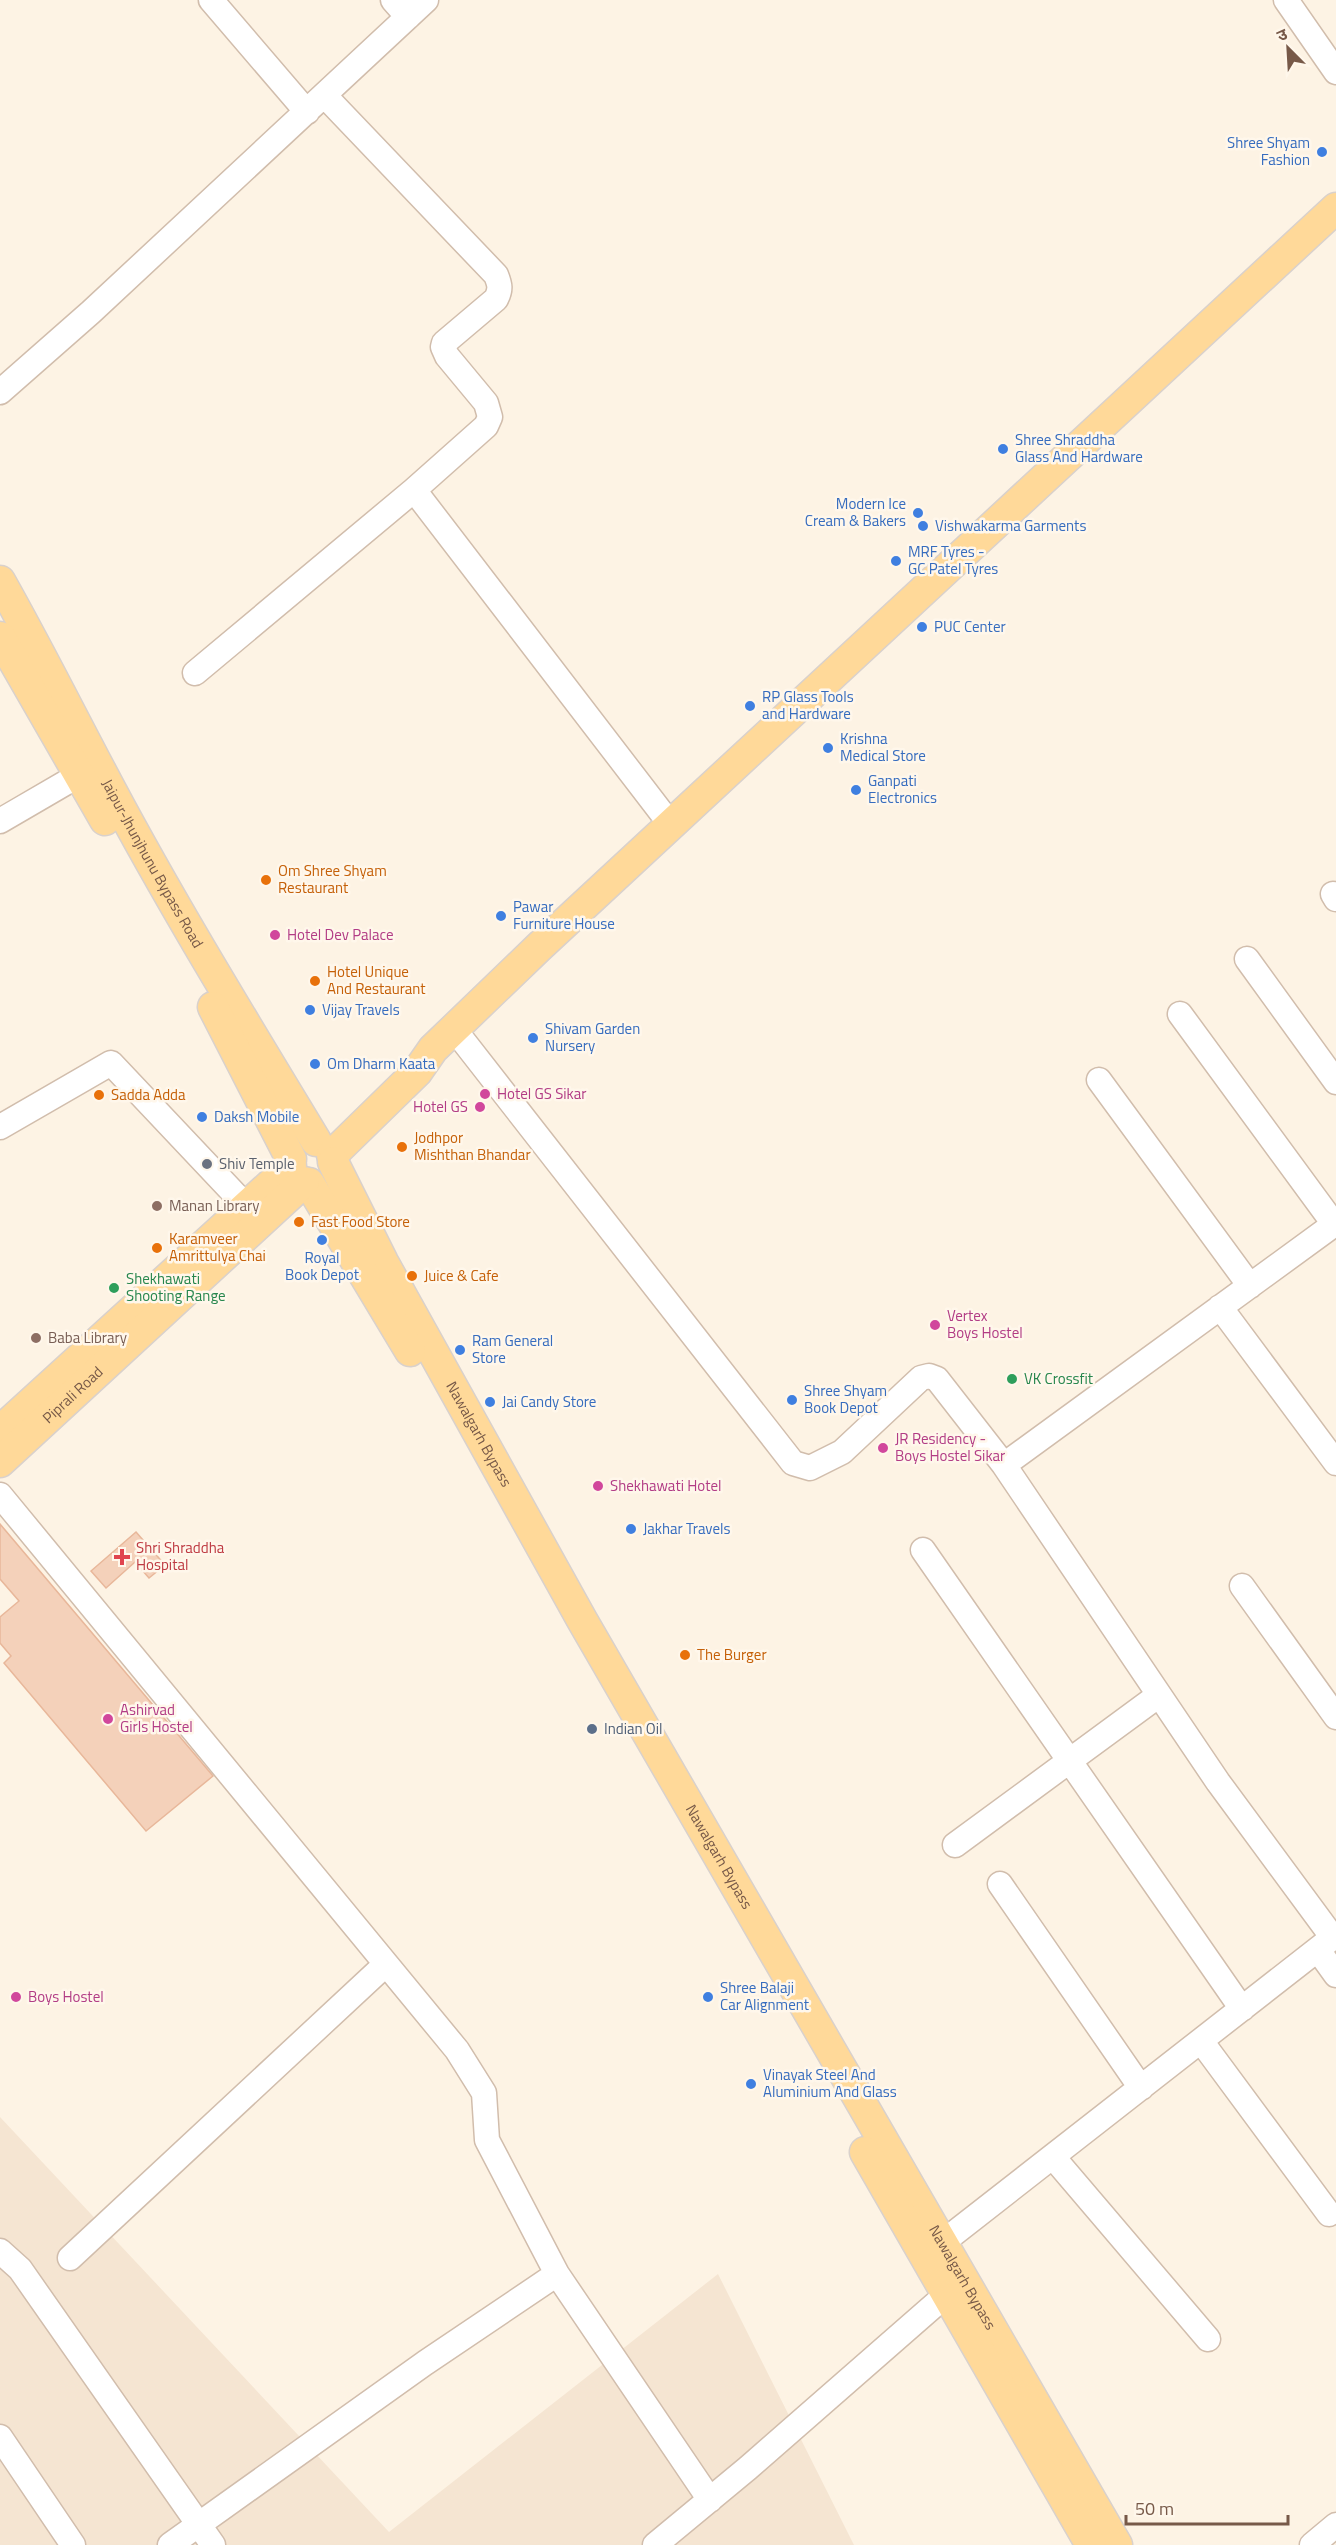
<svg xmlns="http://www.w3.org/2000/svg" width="1336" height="2545" viewBox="0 0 1336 2545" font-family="'Titillium Web','Noto Sans Devanagari',sans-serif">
<rect width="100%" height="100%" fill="#fdf3e4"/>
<path fill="#f5e5d2" d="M0,2117L389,2532L718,2274L854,2545H0Z"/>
<path fill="#f4d1ba" stroke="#e8b79a" stroke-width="1.5" d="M0,1524L213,1776L146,1831L4,1663L11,1656L0,1643V1617L19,1601L0,1579Z
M136,1532L165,1565L149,1578L135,1562L106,1588L91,1571Z"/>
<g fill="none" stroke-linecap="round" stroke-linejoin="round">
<g stroke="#d1bdac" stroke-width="27">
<path id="minor" d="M211,0L307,112
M393,0L408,17
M1286,0L1336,72
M325,96L496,275C500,285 501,289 496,299L444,343L443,347L447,356L486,403L490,417L486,426L414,490L671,825
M0,392L91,312L426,0
M195,673L414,490
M0,821L79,775
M1333,894L1336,899
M1247,959L1336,1082
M1180,1014L1334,1224
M454,1029L793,1463L810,1468L842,1452L921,1378L929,1376L937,1379L1004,1465L1218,1782L1333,1938
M1099,1080L1250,1286
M0,1127L111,1063L246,1206
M1220,1307L1336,1463
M1004,1465L1336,1223
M0,1495L457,2050L484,2093L487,2140L557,2274L710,2500
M923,1550L1242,2009
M1242,1586L1336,1717
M955,1845L1159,1695
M1000,1884L1141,2088
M1318,1950L1336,1975
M1201,2041L1329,2214
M1053,2157L1208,2339
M943,2242L1336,1935
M0,2251L20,2269L213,2545
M70,2258L386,1964
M0,2437L73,2545
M170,2545L425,2363L557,2274
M655,2545L748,2468L947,2294
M1312,2545L1336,2525"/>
</g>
<g stroke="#d9d1cc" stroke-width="33">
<g id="major">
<path id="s1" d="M0,581C39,650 74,721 111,790C175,910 246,1025 316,1141"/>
<path d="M0,637L105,820"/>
<path d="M213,1007L291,1159"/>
<path d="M332,1155L417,1072L433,1049L539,947L1336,208"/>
<path id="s2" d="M333,1162L383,1262L582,1620L1117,2545"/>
<path d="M309,1183L410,1351"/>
<path d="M0,1431L291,1166"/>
<path id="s3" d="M0,1462L304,1182"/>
<path d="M865,2152L1091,2545"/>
</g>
</g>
<use href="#minor" stroke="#fff" stroke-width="24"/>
<use href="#major" stroke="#ffd999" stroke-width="30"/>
</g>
<g fill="#3f7fe0" stroke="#fff7eb" stroke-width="2">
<circle cx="1322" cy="152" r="6"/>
<circle cx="1003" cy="449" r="6"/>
<circle cx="918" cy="513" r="6"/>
<circle cx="923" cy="526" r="6"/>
<circle cx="896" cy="561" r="6"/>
<circle cx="922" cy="627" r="6"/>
<circle cx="750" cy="706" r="6"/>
<circle cx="828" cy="748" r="6"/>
<circle cx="856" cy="790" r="6"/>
<circle cx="501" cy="916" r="6"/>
<circle cx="310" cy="1010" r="6"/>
<circle cx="533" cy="1038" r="6"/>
<circle cx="315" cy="1064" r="6"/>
<circle cx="202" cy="1117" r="6"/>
<circle cx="322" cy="1240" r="6"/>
<circle cx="460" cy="1350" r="6"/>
<circle cx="792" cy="1400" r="6"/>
<circle cx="490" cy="1402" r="6"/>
<circle cx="631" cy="1529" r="6"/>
<circle cx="708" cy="1997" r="6"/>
<circle cx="751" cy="2084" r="6"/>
</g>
<g fill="#e8710a" stroke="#fff7eb" stroke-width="2">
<circle cx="266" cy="880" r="6"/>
<circle cx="315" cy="981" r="6"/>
<circle cx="99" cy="1095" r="6"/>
<circle cx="402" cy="1147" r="6"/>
<circle cx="299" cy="1222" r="6"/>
<circle cx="157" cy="1248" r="6"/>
<circle cx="412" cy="1276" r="6"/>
<circle cx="685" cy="1655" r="6"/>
</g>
<g fill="#d1479c" stroke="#fff7eb" stroke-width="2">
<circle cx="275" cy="935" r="6"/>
<circle cx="485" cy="1094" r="6"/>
<circle cx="480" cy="1107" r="6"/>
<circle cx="935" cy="1325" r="6"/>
<circle cx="883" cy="1448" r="6"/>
<circle cx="598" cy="1486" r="6"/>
<circle cx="108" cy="1719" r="6"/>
<circle cx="16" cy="1997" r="6"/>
</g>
<circle fill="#6b7280" stroke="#fff7eb" stroke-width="2" cx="207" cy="1164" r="6"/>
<g fill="#8d6e63" stroke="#fff7eb" stroke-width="2">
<circle cx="157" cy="1206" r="6"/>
<circle cx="36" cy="1338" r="6"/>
</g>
<g fill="#2e9e5b" stroke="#fff7eb" stroke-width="2">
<circle cx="114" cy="1288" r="6"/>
<circle cx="1012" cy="1379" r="6"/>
</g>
<path fill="#e0444e" stroke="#fff7eb" stroke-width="2" d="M119 1548h6v6h6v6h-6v6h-6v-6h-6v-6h6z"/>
<circle fill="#5c6f8a" stroke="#fff7eb" stroke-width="2" cx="592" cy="1729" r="6"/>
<g text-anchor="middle" stroke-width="5" stroke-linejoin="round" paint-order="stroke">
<g font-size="15" fill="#366cbe" stroke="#fff7eb" text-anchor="start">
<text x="1310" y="148" text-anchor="end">Shree Shyam<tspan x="1310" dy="17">Fashion</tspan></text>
<text x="1015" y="445">Shree Shraddha<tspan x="1015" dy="17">Glass And Hardware</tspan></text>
<text x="906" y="509" text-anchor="end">Modern Ice<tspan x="906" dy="17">Cream &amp; Bakers</tspan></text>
<text x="935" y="531">Vishwakarma Garments</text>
<text x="908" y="557">MRF Tyres -<tspan x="908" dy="17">GC Patel Tyres</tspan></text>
<text x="934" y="632">PUC Center</text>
<text x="762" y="702">RP Glass Tools<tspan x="762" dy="17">and Hardware</tspan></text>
<text x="840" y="744">Krishna<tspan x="840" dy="17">Medical Store</tspan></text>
<text x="868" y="786">Ganpati<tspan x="868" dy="17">Electronics</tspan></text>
<text x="513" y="912">Pawar<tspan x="513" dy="17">Furniture House</tspan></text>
<text x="322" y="1015">Vijay Travels</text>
<text x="545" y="1034">Shivam Garden<tspan x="545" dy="17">Nursery</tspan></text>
<text x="327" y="1069">Om Dharm Kaata</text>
<text x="214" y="1122">Daksh Mobile</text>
<text x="322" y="1263" text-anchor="middle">Royal<tspan x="322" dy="17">Book Depot</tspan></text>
<text x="472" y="1346">Ram General<tspan x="472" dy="17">Store</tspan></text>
<text x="804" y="1396">Shree Shyam<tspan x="804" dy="17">Book Depot</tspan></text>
<text x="502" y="1407">Jai Candy Store</text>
<text x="643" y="1534">Jakhar Travels</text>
<text x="720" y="1993">Shree Balaji<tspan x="720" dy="17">Car Alignment</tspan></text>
<text x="763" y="2080">Vinayak Steel And<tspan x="763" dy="17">Aluminium And Glass</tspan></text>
</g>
<g font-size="15" fill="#775948" stroke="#fff7eb">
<text dy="5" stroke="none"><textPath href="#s1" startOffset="321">Jaipur-Jhunjhunu Bypass Road</textPath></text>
<text dy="5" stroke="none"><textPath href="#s3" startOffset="99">Piprali Road</textPath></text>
<text dy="5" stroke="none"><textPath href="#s2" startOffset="309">Nawalgarh Bypass</textPath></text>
<text dy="5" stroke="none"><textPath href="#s2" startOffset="795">Nawalgarh Bypass</textPath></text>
<text dy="5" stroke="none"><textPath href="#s2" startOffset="1281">Nawalgarh Bypass</textPath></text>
</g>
<g font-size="15" fill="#c56008" stroke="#fff7eb" text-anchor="start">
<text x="278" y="876">Om Shree Shyam<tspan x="278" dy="17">Restaurant</tspan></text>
<text x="327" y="977">Hotel Unique<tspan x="327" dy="17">And Restaurant</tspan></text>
<text x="111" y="1100">Sadda Adda</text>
<text x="414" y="1143">Jodhpor<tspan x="414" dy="17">Mishthan Bhandar</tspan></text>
<text x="311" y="1227">Fast Food Store</text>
<text x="169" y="1244">Karamveer<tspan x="169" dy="17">Amrittulya Chai</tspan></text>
<text x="424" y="1281">Juice &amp; Cafe</text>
<text x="697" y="1660">The Burger</text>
</g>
<g font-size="15" fill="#b23c85" stroke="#fff7eb" text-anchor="start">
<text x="287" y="940">Hotel Dev Palace</text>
<text x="497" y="1099">Hotel GS Sikar</text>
<text x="468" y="1112" text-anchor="end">Hotel GS</text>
<text x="947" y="1321">Vertex<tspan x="947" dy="17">Boys Hostel</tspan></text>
<text x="895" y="1444">JR Residency -<tspan x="895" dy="17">Boys Hostel Sikar</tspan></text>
<text x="610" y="1491">Shekhawati Hotel</text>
<text x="120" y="1715">Ashirvad<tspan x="120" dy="17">Girls Hostel</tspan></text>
<text x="28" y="2002">Boys Hostel</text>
</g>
<g font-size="15" fill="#5b616d" stroke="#fff7eb" text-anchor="start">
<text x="219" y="1169">Shiv Temple</text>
</g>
<g font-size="15" fill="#785e54" stroke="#fff7eb" text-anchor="start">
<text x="169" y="1211">Manan Library</text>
<text x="48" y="1343">Baba Library</text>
</g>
<g font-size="15" fill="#27864d" stroke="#fff7eb" text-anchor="start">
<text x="126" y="1284">Shekhawati<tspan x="126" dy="17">Shooting Range</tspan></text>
<text x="1024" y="1384">VK Crossfit</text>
</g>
<g font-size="15" fill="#be3a42" stroke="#fff7eb" text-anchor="start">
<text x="136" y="1553">Shri Shraddha<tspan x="136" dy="17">Hospital</tspan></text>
</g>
<g font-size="15" fill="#4e5e75" stroke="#fff7eb" text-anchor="start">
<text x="604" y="1734">Indian Oil</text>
</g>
</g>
<g transform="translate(1288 48) rotate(336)" stroke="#fff7eb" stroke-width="4.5" paint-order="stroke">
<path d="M0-4.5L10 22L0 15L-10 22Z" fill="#775948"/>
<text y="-9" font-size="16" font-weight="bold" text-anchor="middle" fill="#775948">उ</text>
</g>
<path d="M1126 2515v9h162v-9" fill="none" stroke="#775948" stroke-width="3"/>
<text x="1135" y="2515" font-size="18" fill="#775948" stroke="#fff7eb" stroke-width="4.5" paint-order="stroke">50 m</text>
</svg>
